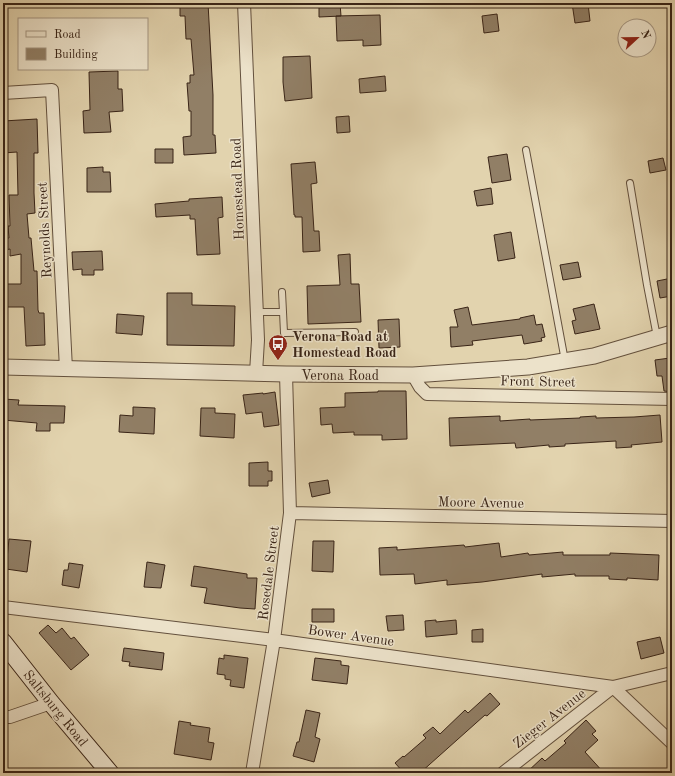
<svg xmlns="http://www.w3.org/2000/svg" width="675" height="776" viewBox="0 0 675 776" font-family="'Old Standard TT',serif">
<rect width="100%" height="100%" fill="#e2d3ae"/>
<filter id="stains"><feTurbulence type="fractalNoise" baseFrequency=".005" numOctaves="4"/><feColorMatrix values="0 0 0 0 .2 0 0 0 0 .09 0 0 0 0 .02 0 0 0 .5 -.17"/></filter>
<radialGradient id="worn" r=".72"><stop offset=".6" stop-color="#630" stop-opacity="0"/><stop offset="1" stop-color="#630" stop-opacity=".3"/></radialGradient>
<path fill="#917f66" stroke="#392417" d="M180,3H208L213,95V135H215L216,153L184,155L183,137L191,136V111H189L187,83H190V75H194L191,39H186L185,16H180Z
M319,3H340L341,16L319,17Z
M572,3H588L590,21L575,23Z
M497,14L499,31L484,33L482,16Z
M380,15L381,45L363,46V40L337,41L336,16Z
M310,56L312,98L285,101L283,82V57Z
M118,71V89H122L123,111L109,112L111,132L84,133L83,111L90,110L89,72Z
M385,76L386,91L360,93L359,79Z
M349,116L350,132L337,133L336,117Z
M37,119L38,153H34V193L35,213L27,214L29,238H31L34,271H37L38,310L39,313H44L45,345L26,346L24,307H3V284H21V254L10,256V249L5,250L4,238H9L8,226H10L9,195H18L17,152L3,153V121Z
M155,149H173V163H155Z
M507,154L511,180L492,183L488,157Z
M663,158L666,170L650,173L648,161Z
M315,162L317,183L311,184L314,231H319L320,251L303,252L302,217H295V215H294L291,164Z
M103,167V172H110L111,192H87V168Z
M491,188L493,204L477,206L474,191Z
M222,197L223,217L218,218L220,254L197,255L195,219H190V215L156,217L155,204L189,201V199Z
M511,232L515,258L498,261L494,235Z
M102,251L103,270H94V275H82V269L73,270L72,252Z
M350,254L351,284H359L361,322L308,324L307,286L340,285L338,255Z
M578,262L581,277L563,280L560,265Z
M672,278V296L660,298L657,281Z
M167,293H192V305L235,306L234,346L167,345Z
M594,304L600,329L575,334L572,321L576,320L573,309Z
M468,307L472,325L520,319V318L534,315L536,325L542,324L545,337L541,338L542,341L524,344L522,335L472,341L473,345L451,347L450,327H458L454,310Z
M117,314L144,316L142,335L116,333Z
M399,319L400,347L379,348L378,320Z
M670,358L671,362H672V392L664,391L662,376H657L655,360Z
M378,391H406L407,439L382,440V435H354V432L333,433L332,424L321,425L320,408L345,407V393L378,392Z
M275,392L279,425L264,427L262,412L246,414L243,395L263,393V394Z
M3,399L19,400L18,405L65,406L64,423H50V431H36L37,423L3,420Z
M133,407L155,408L154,434L119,432L120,415L133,416Z
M201,408H215V413L235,414L234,438L200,436Z
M660,415L662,442L631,445L632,447L616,448V441L565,444V446L549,447V445L516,448L515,443L493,444L450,446L449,418L500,416V421L530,419V420L580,418V417L596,416V418L634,417Z
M268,462V471H272V481H268V486H249V463Z
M328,480L330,493L312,497L309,483Z
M9,539L31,541L27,572L6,569Z
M313,541H334L333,572L312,571Z
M499,543L501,557L528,553L529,555L563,552V555H610V553L659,555L658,580L627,578V580L609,579V576H575V574L542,577V574L482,582L447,585V580L415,584L414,574L380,575L379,548L397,547V550L464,545L465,547Z
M147,562L165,565L161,588L144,587Z
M69,563L83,565L79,588L62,585L64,570H68Z
M194,566L247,574V578H257L255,609L240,608L204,603L207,588L191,586Z
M312,609H334V622H312Z
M403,615L404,630L388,631L386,616Z
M436,620V622L456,620L457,634L426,637L425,621Z
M48,625L56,633L62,628L71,639L74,637L89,655L71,670L39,633Z
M483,629V642H472V630Z
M660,637L664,653L641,659L637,642Z
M124,648L164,653L162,670L129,666L130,662L122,661Z
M224,655L248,658L244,688L230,686L231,680L225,679V675L217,674L219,658L224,659Z
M315,658L341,661V665L349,666L347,684L312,680Z
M490,693L500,704L487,716L485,715L420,773H404L395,763L403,756L404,757L426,738L423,735L433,727L440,734L465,710L468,713Z
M306,710L320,713L315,737L320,739L314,762L293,756L297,742H299Z
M586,720L596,731L592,734L598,740L585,752L604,773H526L542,758L545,761L566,743L564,741Z
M179,721L191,723L190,725L210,728L208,742L214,743L211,760L174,754Z"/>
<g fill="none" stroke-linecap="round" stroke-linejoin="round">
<g stroke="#63503d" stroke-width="8">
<path id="service" d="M526,150L565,361
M630,183L647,285L657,337
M282,292L283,312
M257,312H283L284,333L355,332"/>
</g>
<g stroke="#63503d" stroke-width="14">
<path id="minor" d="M244,3L258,340L256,373
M3,93L52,90L66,369
M413,375L420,387L427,394L672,399
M290,513L672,521
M3,607L274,640L613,687L672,743
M3,717H10L51,703
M252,773L274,640L290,513L286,374
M503,773L613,687L672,673"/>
</g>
<g stroke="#63503d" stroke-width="17">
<path id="tertiary" d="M3,367L286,374L413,375L528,367L594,356L672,333"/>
</g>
<g stroke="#392417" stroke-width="19">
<path id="secondary" d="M3,642L51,703L110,773"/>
</g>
<use href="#service" stroke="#ece2ca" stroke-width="6"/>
<use href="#minor" stroke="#ece2ca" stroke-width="12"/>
<use href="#tertiary" stroke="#ece2ca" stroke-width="15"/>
<use href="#secondary" stroke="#ece2ca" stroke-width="17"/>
</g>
<defs>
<g id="bus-pin" transform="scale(1)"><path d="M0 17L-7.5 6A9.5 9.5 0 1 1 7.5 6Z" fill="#8f2418" stroke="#ece2ca"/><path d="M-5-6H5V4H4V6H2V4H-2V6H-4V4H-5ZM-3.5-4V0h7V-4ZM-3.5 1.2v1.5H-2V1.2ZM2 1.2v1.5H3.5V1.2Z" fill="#fff"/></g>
</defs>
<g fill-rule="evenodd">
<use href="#bus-pin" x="278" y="344"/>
</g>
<g text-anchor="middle" stroke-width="3" stroke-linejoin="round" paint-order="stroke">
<g font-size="14" fill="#392417" stroke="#ece2ca">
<text transform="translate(237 189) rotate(-92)" y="5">Homestead Road</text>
<text transform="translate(44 230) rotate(-93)" y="5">Reynolds Street</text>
<text x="340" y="380">Verona Road</text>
<text transform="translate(538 381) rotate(1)" y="5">Front Street</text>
<text transform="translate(481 502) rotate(1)" y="5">Moore Avenue</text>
<text transform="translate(268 573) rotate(-83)" y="5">Rosedale Street</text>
<text transform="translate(351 635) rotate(8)" y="5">Bower Avenue</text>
<text transform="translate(56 708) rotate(51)" y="5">Saltsburg Road</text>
<text transform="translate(549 718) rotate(-38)" y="5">Zieger Avenue</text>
</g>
<g font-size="14" font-weight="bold" fill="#392417" stroke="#ece2ca" text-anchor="start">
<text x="292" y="341">Verona Road at<tspan x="292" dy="16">Homestead Road</tspan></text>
</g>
</g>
<rect width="675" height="776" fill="none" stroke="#e2d3ae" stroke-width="16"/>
<rect x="4" y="4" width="667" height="768" fill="none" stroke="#392417" stroke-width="2"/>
<rect x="8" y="8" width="659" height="760" fill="none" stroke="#392417"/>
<rect x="18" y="18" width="130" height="52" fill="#ece2ca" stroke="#a49682"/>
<rect x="26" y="31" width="20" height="6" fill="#ece2ca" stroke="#a49682"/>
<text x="54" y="38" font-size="12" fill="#392417">Road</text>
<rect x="26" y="48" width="20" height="12" fill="#917f66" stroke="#a49682"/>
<text x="54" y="58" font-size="12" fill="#392417">Building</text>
<g transform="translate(637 38) rotate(68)"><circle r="19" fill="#ece2ca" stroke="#a49682"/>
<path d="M0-3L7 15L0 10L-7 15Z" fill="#8f2418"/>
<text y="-6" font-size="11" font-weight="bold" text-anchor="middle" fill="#392417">N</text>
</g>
<rect width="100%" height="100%" filter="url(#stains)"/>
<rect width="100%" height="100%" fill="url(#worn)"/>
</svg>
